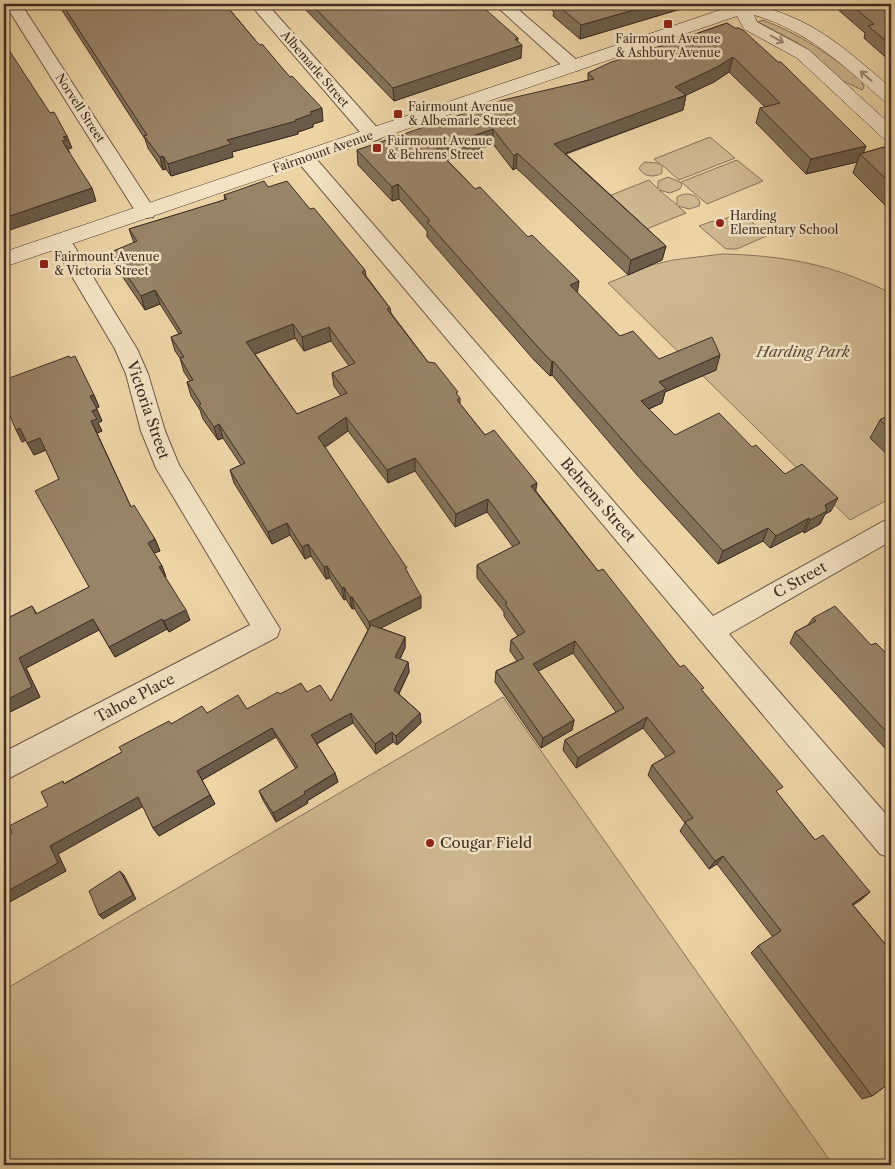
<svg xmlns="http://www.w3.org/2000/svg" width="895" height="1169" viewBox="0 0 895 1169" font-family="'Libre Caslon Text',serif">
<rect width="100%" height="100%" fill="#ecd4a5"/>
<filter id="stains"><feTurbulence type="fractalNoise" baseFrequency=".004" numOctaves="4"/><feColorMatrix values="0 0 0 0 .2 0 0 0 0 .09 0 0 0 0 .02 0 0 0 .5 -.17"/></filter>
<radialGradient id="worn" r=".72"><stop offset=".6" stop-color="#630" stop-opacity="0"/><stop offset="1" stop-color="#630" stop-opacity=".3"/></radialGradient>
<path fill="#ceb88f" stroke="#86725a" d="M763,20C800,34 831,55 861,80L864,87L862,90L841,80L813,54L796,42L758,22Z
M710,137L735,158L679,180L662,165V173C654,178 643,177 639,168L644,162L657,163L661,165L654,159Z
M737,160L763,181L707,204L681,182Z
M668,177L680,182L682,185L680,189L670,193L659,190L677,205V197C685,192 696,193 700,202L699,206L689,209L678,206L686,213L637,233L601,199L649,180L658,189V181Z
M740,212L760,229L764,228L771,234L737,249H726L699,226L713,221L716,223Z
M722,254C770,255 816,261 861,280C871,284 883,288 891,295V498L850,520L608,283L652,265L673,260Z
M503,697L833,1165H4V990Z"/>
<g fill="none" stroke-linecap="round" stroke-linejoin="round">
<g stroke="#6a5745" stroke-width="2">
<path id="street" d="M5,4H21L156,212L153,217L146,218L139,217Z
M250,4H267L380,131L382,135L380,139L373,141L366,139Z
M494,4H512L579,62L582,66L579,70L573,71L567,70Z
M305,152L312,154L713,616L882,522L891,519V541L729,634L891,820V858L880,854L298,162L295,158L298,154Z
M61,234L68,236L137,349L148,374L165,431L179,465L280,629L277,637L4,781V752L250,625L156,468L141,431L126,374L115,349L51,241L54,236Z"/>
</g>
<g stroke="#3e2d25" stroke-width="1">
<path id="secondary" d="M728,4H764L763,7C818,22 849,52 891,88V103L884,101C844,66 807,30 754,15L757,22L809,50L891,125V141L884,139L797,58L744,29L737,16L4,267V252L729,7Z"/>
</g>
<use href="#street" fill="#f3e3c4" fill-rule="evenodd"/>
<use href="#secondary" fill="#f3e3c4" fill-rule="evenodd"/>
</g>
<path fill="#837259" stroke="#3e2d25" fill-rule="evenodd" d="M58,4H225L323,121L313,124V127L298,132V134L232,152L233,157L171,176L166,169L163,170L148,148L145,139Z
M300,4H476L518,38L517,41L521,58L394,101Z
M544,4H685L684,8L580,39L553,16L554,12Z
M836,4H891V62L864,38L865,33L835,7Z
M727,23L866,146L863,153L891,145V211L853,173L857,162L806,174L756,123L760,108L765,107L729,72L714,82L686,95L683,110L566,154L666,246L662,260L628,275L526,177L516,168L513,170L493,144L447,160L475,189L620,336L659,359L716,370L665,392L662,403L649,409L675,435L752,447L831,511L825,514L820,524L804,533L803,531L770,548L763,541L718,564L637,475L552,375L550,376L534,360L427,237V231L399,199L392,201L358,165L357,150L588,80V73L632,56Z
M268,187L310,209L365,270L366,276L390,308L391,313L428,362L458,396L460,398V404L485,435L536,491L598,571L680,667L702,691L778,794L815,840L870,892L853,905L890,950L891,949V1082L872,1096L862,1099L751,953L758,946L773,937L717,864L709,869L680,831L685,823L648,775L652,765L666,757L643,728L576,768L563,750L565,740L616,712L573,653L538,671L574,720L572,730L541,748L495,682L496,671L517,661L510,651L511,640L518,636L504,616V612L477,578V565L513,547L487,512L455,527L415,471L388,483L348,431L325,447L408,573L421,608L380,628L405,637V648L400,659L408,662L409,672L399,694L420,713L421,723L397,745L393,742L376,754L353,723L317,744L335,773L338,782L307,801L308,803L276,822L263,800L259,791L296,769L276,737L202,780L215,804L159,836L153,828L143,806L58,854L66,871L4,905V837L12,833L48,806L65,783L122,752L171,724L207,713L247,709L280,694L307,692L331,701L368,630L354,608L352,609L346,599L344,600L330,578L326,579L311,556L305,559L290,535L272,544L234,483L230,470L241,465L223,438L218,440L203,419L200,410L191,396L187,382L190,381L184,372L180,358L175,351L171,337L179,334L160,304L145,310L116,267L111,252L134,243L129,229L225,200L224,195ZM295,338L304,351L331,341L349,366L332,373L334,386L341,396L297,414L255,354Z
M94,395L99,407L96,408L102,421L98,423L102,431L97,433L131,507L155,539L160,551L154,553L162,566L166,577L165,578L190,620L169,632L167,629L115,657L99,630L26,668L40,697L4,715V620L32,606L37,614L89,587L59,479L46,450L34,455L26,440L22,442Z
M891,414V458L870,438L880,420Z
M813,618L871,645L887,654L891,655V755L790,643L795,632L808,625Z"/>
<path fill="#6a5c49" stroke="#3e2d25" d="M655,4H685L684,8L580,39L581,25Z
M518,38L517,47L522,45L521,58L394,101L393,88Z
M733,57L729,72L714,82L678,99L686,95L683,110L553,158L554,144L675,87Z
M322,108L323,121L313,124V127L298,132V134L232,152L233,157L171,176L168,164L227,140L295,120L310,112Z
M493,129V144L437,164L436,149Z
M67,136L72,148L68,149L70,153L66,154L62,141L63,137Z
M866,146L862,156L860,154L857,162L806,174L811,159Z
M517,153L516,168L513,170L514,156Z
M163,156L166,169L163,170L160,157Z
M398,184L399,199L392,201V187Z
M92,188L96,201L4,232V218Z
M666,246L662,260L628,275L631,260Z
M579,281L577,296L570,285Z
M155,290L160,304L145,310L141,296Z
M293,324L295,338L250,356L246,342Z
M329,327L331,341L304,351L302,337Z
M720,355L716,370L665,392L662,403L637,414L641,401L659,382Z
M553,361L552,375L550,376L552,362Z
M94,395L99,407L95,409L90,396Z
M97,409L102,421L98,423L102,431L97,433L91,421L92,411Z
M346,417L348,431L320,451L318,437Z
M219,424L223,438L218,440L214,427Z
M20,428L26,440L22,442L16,430Z
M40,438L46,450L34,455L27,443Z
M415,458V471L388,483L387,470Z
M537,483L535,496L531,486Z
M838,498L831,511L825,514L820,524L804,533L810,520L825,505Z
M488,499L487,512L455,527L456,514Z
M809,518L803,531L770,548L776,536Z
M287,523L290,535L272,544L268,532Z
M768,528L763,541L718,564L723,551Z
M155,539L160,551L152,554L148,543Z
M308,544L311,556L305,559L302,547Z
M162,566L166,577L163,579L159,567Z
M327,566L330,578L326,579L324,567Z
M344,587L346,599L344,600L342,588Z
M421,596V608L371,633L369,622Z
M350,597H352L354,608L352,609Z
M186,610L190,620L169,632L164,621Z
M93,619L99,630L26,668L40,697L4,715V701L19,658Z
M162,619L167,629L115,657L109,647Z
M405,637V648L396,667L395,657Z
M575,641L573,653L531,675L533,664Z
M408,662L409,672L395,701L394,690Z
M351,713L353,723L314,745L311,735Z
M420,713L421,723L397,745L396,736Z
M647,717L643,728L576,768L578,758Z
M574,720L572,730L541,748L543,738Z
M272,728L276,737L202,780L197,771Z
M392,732L393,742L376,754L375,744Z
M335,773L338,782L307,801L308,803L276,822L273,813L304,792Z
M210,795L215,804L159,836L153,828Z
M138,797L144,806L58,854L66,871L4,905V893L50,846Z
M723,856L717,864L709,869L715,861Z
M120,871L124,875L136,899L103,919L99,915Z
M870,892L861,900L843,912L852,904Z"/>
<path fill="#988468" stroke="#3e2d25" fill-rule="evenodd" d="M62,4H225L255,40L260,45L262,44L290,77L292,76L322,108L310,112L312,114L295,120L296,121L227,140L231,144L168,164L163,156L160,157L144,136L147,135Z
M311,4H476L483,10L485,9L518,38L515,39L522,45L393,88Z
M556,4H655L581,25Z
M850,4H891V45L868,26L874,24Z
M727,23L735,28H739L744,31L778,62H781L866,146L811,159L760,108L780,103L733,57L717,67L675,87L686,95L554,144L666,246L631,260L527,162L517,153L514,156L493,129L436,149L475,189L480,187L528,237L532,235L579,281L570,285L620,336L633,331L659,359L712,337L720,355L659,382L666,389L641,401L675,435L719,413L752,447L756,445L785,474L802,464L838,498L825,505L827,511L810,520L809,518L776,536L768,528L723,551L641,461L553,361L552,362L536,345L427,222L430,221L398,184L392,187L357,150L503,100L594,79L588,73L611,62L632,56Z
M4,44H5L50,113L54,112L67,136L63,137L66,140L62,141L92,188L4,218Z
M891,145V184L860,154Z
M264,181L268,187L287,181L310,209L314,208L365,270L362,272L390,308L387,309L428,362L435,363L458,392L456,393L460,398L457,400L485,435L494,430L537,483L531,486L598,571L603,569L680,667L684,665L704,688L701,689L783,787L776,791L815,840L823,835L870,892L852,904L890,950L891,949V1082L872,1096L758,946L781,931L723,856L715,861L685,822L693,818L652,765L675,752L647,717L578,758L565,740L624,708L575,641L533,664L574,720L543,738L496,671L524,658L511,640L525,632L505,604L507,603L477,565L520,543L488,499L456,514L415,458L387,470L346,417L318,437L407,568H405L421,596L369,622L352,597H350L344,587L342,588L327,566L324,567L308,544L302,547L287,523L268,532L230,470L245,463L219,424L214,427L199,405L201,404L187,382L193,380L180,358L184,357L171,337L182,333L155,290L141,296L111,252L137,241L129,229L227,199L224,195ZM293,324L302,337L329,327L355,363L332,373L347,393L297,414L246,342Z
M69,356L70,358L75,356L94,395L90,396L97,409L92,411L97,419L91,421L131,507L134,505L155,539L148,543L162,566L159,567L186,610L164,621L162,619L109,647L93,619L19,658L32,687L4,701V620L32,606L36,614L89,587L35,491L59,479L40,438L27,443L20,428L16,430L4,402V380Z
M891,414V431L880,420Z
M835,606L871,645L876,643L887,654L889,653L891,655V737L795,632L816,621L813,618Z
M371,625L405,637L395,657L408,662L394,690L420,713L396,736L392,732L375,744L351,713L311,735L335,773L304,792L305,794L273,813L259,791L298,767L272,728L197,771L210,795L153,828L138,797L50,846L58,863L4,893V837L12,833L9,826L48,806L41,792L63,781L64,784L122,752L119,747L169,721L171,724L202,706L207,713L238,695L247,709L278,692L280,694L301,683L307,692L320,685L331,701Z
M120,871L133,895L99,915L89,891Z"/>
<defs><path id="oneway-shaft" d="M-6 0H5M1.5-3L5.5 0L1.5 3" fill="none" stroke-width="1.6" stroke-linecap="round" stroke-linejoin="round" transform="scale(1.25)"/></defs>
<g stroke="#988874">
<use href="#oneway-shaft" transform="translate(777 39) rotate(29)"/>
<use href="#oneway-shaft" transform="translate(866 76) rotate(-139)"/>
</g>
<g fill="#8f2418" stroke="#f3e3c4" stroke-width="2">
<rect x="663" y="19" width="10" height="10" rx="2.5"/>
<rect x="393" y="109" width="10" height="10" rx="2.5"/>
<rect x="372" y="143" width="10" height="10" rx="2.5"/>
<circle cx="720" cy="223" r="5"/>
<rect x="39" y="259" width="10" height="10" rx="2.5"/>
<circle cx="430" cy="843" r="5"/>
</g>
<g text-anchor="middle" stroke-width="5" stroke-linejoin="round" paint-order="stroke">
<g font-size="12" fill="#3e2d25" stroke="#f3e3c4" text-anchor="start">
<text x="668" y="43" text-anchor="middle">Fairmount Avenue<tspan x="668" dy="14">&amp; Ashbury Avenue</tspan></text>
<text x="408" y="111">Fairmount Avenue<tspan x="408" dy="14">&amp; Albemarle Street</tspan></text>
<text x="387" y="145">Fairmount Avenue<tspan x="387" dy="14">&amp; Behrens Street</tspan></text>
<text x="730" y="220">Harding<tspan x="730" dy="14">Elementary School</tspan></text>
<text x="54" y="261">Fairmount Avenue<tspan x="54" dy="14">&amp; Victoria Street</tspan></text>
</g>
<g font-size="12" fill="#3e2d25" stroke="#f3e3c4">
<text transform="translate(315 69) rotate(49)" y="4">Albemarle Street</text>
<text transform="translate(80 108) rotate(57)" y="4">Norvell Street</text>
<text transform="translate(323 152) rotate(-19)" y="4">Fairmount Avenue</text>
</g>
<g font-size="15" font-style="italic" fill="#5b493a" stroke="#f3e3c4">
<text x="803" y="357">Harding Park</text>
</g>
<g font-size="15" fill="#3e2d25" stroke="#f3e3c4">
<text transform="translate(148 410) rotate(71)" y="5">Victoria Street</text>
<text transform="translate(598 500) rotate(49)" y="5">Behrens Street</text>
<text transform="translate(800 580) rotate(-29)" y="5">C Street</text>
<text transform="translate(135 698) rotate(-28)" y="5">Tahoe Place</text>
</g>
<g font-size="15" fill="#3e2d25" stroke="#f3e3c4" text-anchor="start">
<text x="440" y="848">Cougar Field</text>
</g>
</g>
<rect width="895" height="1169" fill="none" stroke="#ecd4a5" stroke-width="20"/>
<rect x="5" y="5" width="885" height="1159" fill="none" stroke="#3e2d25" stroke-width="2.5"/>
<rect x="10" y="10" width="875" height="1149" fill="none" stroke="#3e2d25"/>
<rect width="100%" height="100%" filter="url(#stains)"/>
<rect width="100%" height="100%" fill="url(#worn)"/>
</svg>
